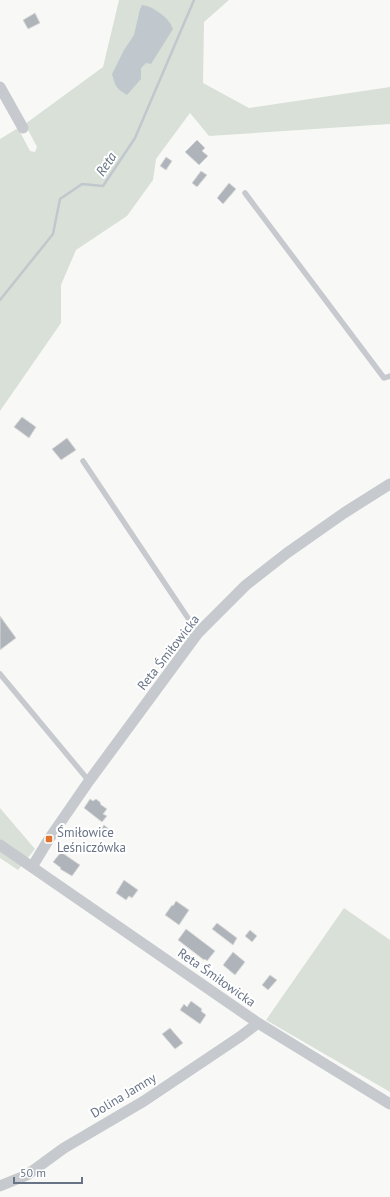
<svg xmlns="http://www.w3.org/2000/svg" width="390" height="1197" viewBox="0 0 390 1197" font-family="'PT Sans',sans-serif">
<rect width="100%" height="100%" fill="#f8f9f6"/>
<path fill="#d9e0d7" d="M119,0H229L204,22L203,83L249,108L390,87V124L209,136L190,113L156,159L153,180L127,216L76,250L61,285V323L0,411V139L18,128L30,151L35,152L37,147L25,124L103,67Z
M0,808L35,849L18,870L0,858Z
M344,908L390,940V1092L266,1020Z"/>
<path fill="#c0c8cd" d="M142,5C150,5 166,16 170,23C171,24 172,28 173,29L151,64L146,63L141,68V79L127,95C116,89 115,85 112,74L124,50L134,35L140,9Z"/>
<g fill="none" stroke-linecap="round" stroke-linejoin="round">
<path stroke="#c0c8cd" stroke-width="2.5" d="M0,300L53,234L60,199L82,184L103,186L135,138L194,0"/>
</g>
<path fill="#afb4bb" stroke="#dadad8" d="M35,13L40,23L28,29L23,20Z
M197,140L205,148L202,151L208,156L199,165L185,152Z
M166,157L172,161L166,170L160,166Z
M201,171L207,175L197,187L192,183Z
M229,183L236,189L223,204L217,198Z
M22,417L36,427L29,438L14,427Z
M67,438L76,450L61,460L52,449Z
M0,616L16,638L0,650Z
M90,799L93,801L96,799L101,803L100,804L107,809L103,814L107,816L102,822L84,808Z
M104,825L110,830L106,836L99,832Z
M61,852L80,865L72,876L60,869L61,868L53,862Z
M124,880L138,890L132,898L129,896L126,900L116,893Z
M176,901L189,910L179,925L165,915L172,905L173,906Z
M217,923L237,938L233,945L212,929Z
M186,929L215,951L207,961L205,959L204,960L178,940Z
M250,930L257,936L252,942L245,936Z
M233,952L245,962L235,975L223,965Z
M270,975L277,980L268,990L262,985Z
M191,1001L202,1009L201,1011L206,1015L200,1024L180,1010L184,1004L187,1007Z
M170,1028L183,1043L175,1049L162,1034Z"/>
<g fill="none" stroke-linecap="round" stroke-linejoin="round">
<path stroke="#c6c9cd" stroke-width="5.5" d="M245,193L384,378L390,376
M83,461L198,633
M0,674L89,781"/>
<path stroke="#c6c9cd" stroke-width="11" d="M0,87L23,128
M0,845L258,1023L390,1104
M32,867L49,839L89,781L198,633L246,585L287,553L344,513L390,484
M0,1186L27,1175L64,1148L144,1101L241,1036L258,1023"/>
</g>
<rect fill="#e0742e" stroke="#fff" stroke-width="1.5" x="45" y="835" width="8" height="8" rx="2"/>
<g text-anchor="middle" stroke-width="4" stroke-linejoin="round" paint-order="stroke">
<g font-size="13" fill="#687486" stroke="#fff">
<text transform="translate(168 652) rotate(-52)" y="5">Reta Śmiłowicka</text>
<text transform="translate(217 977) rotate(35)" y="5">Reta Śmiłowicka</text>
<text transform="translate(123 1095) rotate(-31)" y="5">Dolina Jamny</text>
</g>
<g font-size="13" fill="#687486" stroke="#fff" text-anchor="start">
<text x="57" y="837">Śmiłowice<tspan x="57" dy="15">Leśniczówka</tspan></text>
</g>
<g font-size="14" font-style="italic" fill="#647582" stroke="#fff">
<text transform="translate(106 164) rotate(-57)" y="5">Reta</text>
</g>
</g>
<path d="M14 1177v6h68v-6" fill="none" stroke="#687486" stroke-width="2"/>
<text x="20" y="1177" font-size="12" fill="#687486" stroke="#ffffff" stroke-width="3" paint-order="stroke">50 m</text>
</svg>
